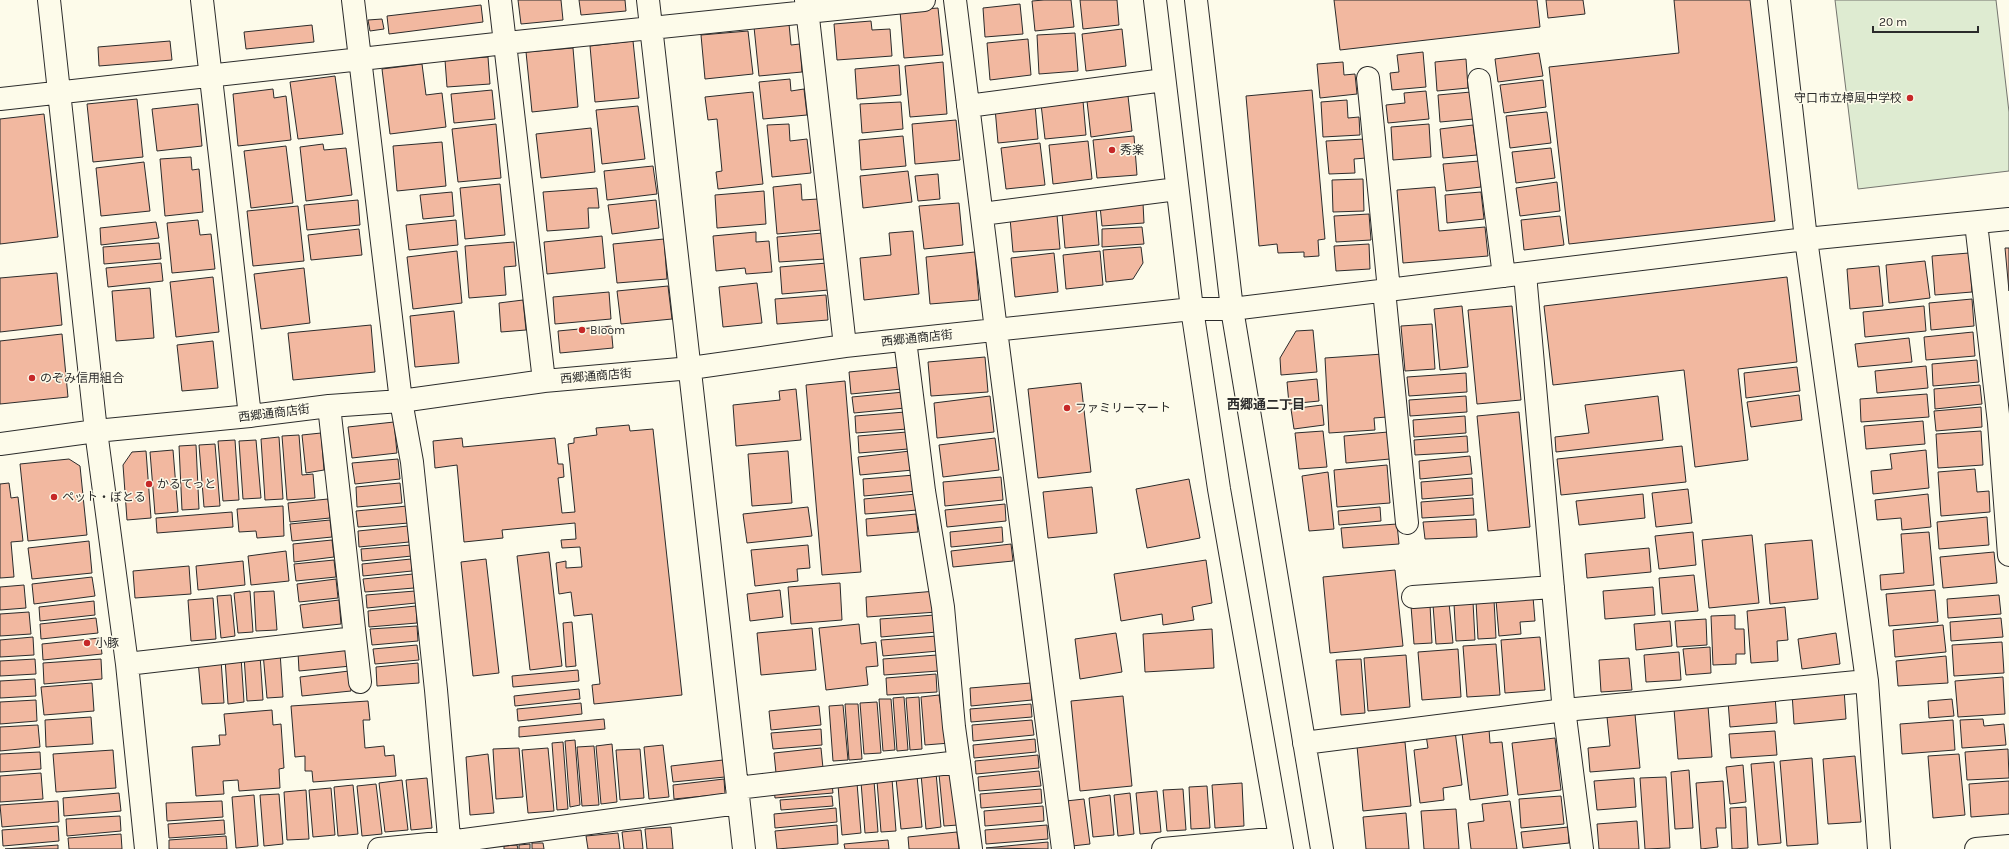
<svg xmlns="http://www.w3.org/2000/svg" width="2009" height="849" viewBox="0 0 2009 849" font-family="Karla,'Noto Sans JP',sans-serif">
<rect width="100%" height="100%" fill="#fdfbea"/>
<path fill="#deebd1" stroke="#74746e" d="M1835,0H1996L2009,112V171L1858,189Z"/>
<path fill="#f2b8a0" stroke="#2b2b2b" d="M518,0H561L563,20L521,24Z
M579,0H625L626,11L581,15Z
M1044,0H1071L1074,27L1035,31L1032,1Z
M1080,0H1117L1119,25L1083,29Z
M1334,0H1537L1540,27L1340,50Z
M1546,0H1583L1585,14L1548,18Z
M1674,0H1750L1775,221L1569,244L1549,67L1679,53Z
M1020,4L1023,34L985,37L983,8Z
M481,5L483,22L389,34L387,16Z
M938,8L943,55L904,58L900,11Z
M382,19L384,29L370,31L368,20Z
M871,21L872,30L890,29L892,56L837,60L834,24Z
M789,24L791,45L800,44L802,72L759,76L754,27Z
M312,25L314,42L246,49L244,32Z
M1122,29L1126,66L1086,71L1082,34Z
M748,31L753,74L705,79L701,35Z
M1075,33L1078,71L1039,74L1037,35Z
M1028,39L1031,75L990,80L987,43Z
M170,41L172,60L99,66L98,47Z
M633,41L639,98L595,102L590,46Z
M573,48L578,107L532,112L526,52Z
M1423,52L1426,87L1392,90L1390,73L1399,72L1397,55Z
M1539,53L1543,76L1498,82L1495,59Z
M488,57L490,84L447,87L445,60Z
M1466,59L1468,88L1437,91L1435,62Z
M943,62L947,114L910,117L905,66Z
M1343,62L1344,75L1355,74L1357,94L1320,98L1317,64Z
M422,64L426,95L442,93L446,127L390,134L382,69Z
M899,65L901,95L857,99L855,69Z
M335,76L343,134L298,139L290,82Z
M790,79L791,91L804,89L807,115L763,119L759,82Z
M1543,80L1546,107L1504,113L1500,85Z
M273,89L274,98L286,96L291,140L238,146L233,94Z
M492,90L495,119L454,123L451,94Z
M1312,90L1325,239L1318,240L1319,256L1304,257V252L1278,253L1277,244L1259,246L1246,96Z
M1426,91L1429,119L1388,123L1386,105L1405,103L1404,93Z
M753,92L763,184L718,189L716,172L722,171L717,119L708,120L705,97Z
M1471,92L1474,119L1440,122L1438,95Z
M1128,96L1132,131L1091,137L1087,101Z
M137,99L143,157L93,162L87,104Z
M1347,100L1348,118L1359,117L1360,135L1323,137L1321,102Z
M1083,101L1086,135L1045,139L1041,104Z
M901,102L903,129L862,133L860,104Z
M198,104L202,146L157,151L152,109Z
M1035,105L1038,139L998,143L995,108Z
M638,106L645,159L602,164L596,110Z
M1547,112L1551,143L1510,148L1506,116Z
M44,114L58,237L0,244V119Z
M956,120L960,160L915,164L912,124Z
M496,124L501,178L458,182L452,129Z
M789,124L790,141L807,139L811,173L772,177L767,125Z
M1429,124L1431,157L1393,160L1391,127Z
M1473,125L1477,155L1443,158L1440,129Z
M591,128L595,172L541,178L536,134Z
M903,136L906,166L861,170L859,140Z
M1134,136L1137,175L1097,178L1093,140Z
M1365,139L1366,158L1354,159L1355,173L1329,174L1326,141Z
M1088,141L1092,179L1053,184L1049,145Z
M442,142L446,186L397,191L393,146Z
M1040,143L1045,185L1006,189L1001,148Z
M323,144L324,150L346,148L352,195L306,201L300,147Z
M286,146L293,203L251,208L244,151Z
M1551,148L1555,178L1516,183L1512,152Z
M191,157L192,170L199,169L203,212L165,216L160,159Z
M1479,161L1481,187L1446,191L1443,164Z
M144,162L150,211L101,216L96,168Z
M653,166L657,194L607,200L604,171Z
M908,171L912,202L863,208L860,176Z
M938,174L940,199L918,201L915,176Z
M1363,179L1364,211L1333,212L1332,180Z
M1557,182L1560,211L1520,216L1516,188Z
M500,184L505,235L465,239L460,188Z
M801,184L802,200L818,199L821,230L777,234L773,187Z
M1435,187L1439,231L1485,227L1488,256L1403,263L1397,190Z
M597,188L599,208H588L589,228L547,231L543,192Z
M764,191L766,224L717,228L715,195Z
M452,192L454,216L423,219L420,195Z
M1481,192L1484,219L1447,223L1445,195Z
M358,200L360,225L307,230L304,205Z
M656,200L659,228L612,234L608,205Z
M959,203L963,245L924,249L919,206Z
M1143,203L1144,223L1102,226L1100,206Z
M298,206L304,261L253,266L247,211Z
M1096,209L1099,245L1065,248L1062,213Z
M1369,214L1371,240L1336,242L1334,216Z
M1057,215L1060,249L1013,252L1010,218Z
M1560,216L1564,245L1524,250L1521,220Z
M198,220L200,235L211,234L215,269L172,273L167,223Z
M456,220L458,245L409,250L406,225Z
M156,222L159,238L101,245L100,228Z
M1142,227L1144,244L1102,247V229Z
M359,229L362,255L311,260L308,235Z
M913,231L919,294L864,300L860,258L891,255L889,233Z
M756,232V242L769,241L772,272L746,274L745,268L716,271L713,236Z
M823,233L825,259L779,262L777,237Z
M602,236L605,268L547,274L544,242Z
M664,239L667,279L617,283L613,244Z
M514,242L516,266L504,267L506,295L469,298L465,246Z
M159,243L161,259L104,264L103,247Z
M1369,244L1370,269L1336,271L1334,246Z
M1141,247L1143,263L1133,279L1106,282L1103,250Z
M2005,248H2009V291Z
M457,251L462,303L413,309L407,257Z
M1100,251L1103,285L1066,289L1063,255Z
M975,252L979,300L930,304L926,257Z
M1054,253L1058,292L1015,297L1011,258Z
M1969,253L1972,292L1935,295L1932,256Z
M1925,261L1930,298L1889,303L1886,265Z
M161,263L163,281L108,287L106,268Z
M827,263L829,290L782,294L780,267Z
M1879,266L1883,306L1850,309L1847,269Z
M304,268L310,323L261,329L254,274Z
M57,273L62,325L0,332V278Z
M213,277L219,332L176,337L170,282Z
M1787,277L1797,362L1738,369L1748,460L1695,467L1684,370L1553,385L1544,306Z
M757,283L762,323L723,327L719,287Z
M668,286L672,319L621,324L617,291Z
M150,288L154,338L116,341L112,291Z
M609,292L611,319L555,324L553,297Z
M826,295L828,320L777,324L775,299Z
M1972,299L1974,326L1931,330L1929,303Z
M523,300L526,330L501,332L499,303Z
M1462,306L1468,367L1440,370L1434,309Z
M1512,306L1521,400L1477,404L1468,310Z
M1924,306L1926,331L1865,337L1863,312Z
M454,311L459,363L415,367L410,316Z
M1432,324L1435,369L1405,371L1401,326Z
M371,325L375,372L293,380L288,333Z
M611,326L613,348L560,353L558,331Z
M1313,330L1317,372L1281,375L1280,358L1296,331Z
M1973,332L1975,356L1926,360L1924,337Z
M62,334L68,397L0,404V341Z
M1909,338L1912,362L1858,367L1855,344Z
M213,341L218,388L182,391L177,345Z
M1383,354L1387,417L1374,418L1375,430L1329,433L1325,358Z
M985,357L988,392L931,396L928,362Z
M1977,360L1979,382L1933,386L1932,364Z
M1926,366L1928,388L1877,393L1875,371Z
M900,367L902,389L851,394L849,372Z
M1797,367L1800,391L1746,398L1744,373Z
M1466,373L1467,392L1409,396L1407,377Z
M1317,379L1319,401L1289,404L1287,382Z
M845,381L861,572L822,575L806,385Z
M1081,383L1091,472L1038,478L1028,389Z
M1980,385L1982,404L1935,409L1934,389Z
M796,389L801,440L736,446L733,405L780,400L779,391Z
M904,392L905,408L854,413L852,397Z
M1927,394L1929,417L1861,422L1860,399Z
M1799,395L1802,420L1751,427L1747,402Z
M990,396L994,432L937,438L934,403Z
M1466,396L1467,412L1410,416L1409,400Z
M1658,396L1663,440L1556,452L1555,437L1589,433L1585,405Z
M1322,405L1324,425L1294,429L1291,409Z
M1981,407L1982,427L1936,431L1934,411Z
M905,412L907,429L856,433L855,416Z
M1519,412L1530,527L1488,531L1477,416Z
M1465,416L1466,433L1414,437L1413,420Z
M1923,421L1925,444L1866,449L1864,426Z
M394,422L397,453L352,458L348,427Z
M629,425L630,431L653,429L682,695L594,704L592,685L600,684L592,614L574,616L571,592L559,594L556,563L566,561V568L582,567L580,547L562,548L561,540L576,539L575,523L502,530L503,538L464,542L457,465L435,468L433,441L462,438L463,447L555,438L558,464H563L564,477L558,478L562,513L575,512L568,444L574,443V438L597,435L596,428Z
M1323,431L1327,467L1299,469L1295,433Z
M1981,431L1983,465L1938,468L1936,434Z
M907,432L908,449L859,453L858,436Z
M1388,432L1390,459L1346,463L1344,436Z
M321,433L324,470L306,473L302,435Z
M299,435L302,475L313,474L315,498L287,500L282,436Z
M1467,436L1468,452L1415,455L1414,440Z
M279,437L283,499L265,500L261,439Z
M995,438L999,470L943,477L939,445Z
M235,440L239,500L223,501L218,441Z
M256,440L261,498L243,499L239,441Z
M215,444L220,506L204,507L199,445Z
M196,445L199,509L182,510L179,446Z
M1682,446L1686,482L1561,495L1557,459Z
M173,450L178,512L155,514L150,452Z
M1926,450L1929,488L1873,494L1871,471L1892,469L1890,454Z
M146,451L151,518L127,520L123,465L132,452Z
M788,451L792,503L752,506L748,454Z
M910,451L913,470L860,475L858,457Z
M1470,456L1472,474L1420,479L1419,461Z
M69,459L80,466L87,535L28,541L20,464Z
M398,459L400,479L355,484L352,463Z
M1387,465L1390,503L1337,507L1334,470Z
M1975,469L1977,492L1989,491L1990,512L1941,516L1938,472Z
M1328,472L1334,529L1309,531L1302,476Z
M915,475L916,491L864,496L863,479Z
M1001,477L1003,500L945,506L943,482Z
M1472,478L1473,495L1422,499L1421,482Z
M1189,479L1200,538L1147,548L1136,489Z
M9,483L11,498L18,497L23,541L11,542L14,577L0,578V484Z
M400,483L402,503L357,507L356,487Z
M1092,487L1097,533L1048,538L1043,492Z
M1688,489L1692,523L1656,527L1652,493Z
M916,494L918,510L865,514L864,499Z
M1643,494L1645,518L1579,525L1576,501Z
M1928,494L1931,527L1902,530L1901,518L1877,520L1875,500Z
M1473,498L1474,515L1422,518L1421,502Z
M328,499L330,518L290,522L288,503Z
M1005,504L1006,521L947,527L945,510Z
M283,506L284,536L257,538L256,531L239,532L237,509Z
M407,506L409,523L358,527L356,511Z
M808,507L812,536L747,543L743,514Z
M1380,507L1381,521L1339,525L1338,511Z
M232,512L233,527L157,533L156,518Z
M916,514L918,532L867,536L866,519Z
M1987,517L1989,545L1939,549L1937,522Z
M1476,519L1477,537L1425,539L1423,522Z
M330,520L332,537L292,541L290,524Z
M1397,524L1399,544L1343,548L1341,528Z
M408,526L409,542L359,547L358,531Z
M1002,527L1003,542L951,547L950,532Z
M1693,532L1696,565L1659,569L1655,536Z
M1929,532L1934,585L1881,590L1880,575L1904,573L1901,534Z
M1752,535L1759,603L1709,608L1702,540Z
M332,540L334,557L294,562L293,544Z
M1812,540L1818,599L1770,604L1765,544Z
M89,541L92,573L32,579L28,548Z
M1011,544L1013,561L953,567L951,551Z
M411,545L412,556L362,561L361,549Z
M808,545L810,568L797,569L798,581L755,586L751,550Z
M1649,548L1651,572L1587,578L1585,554Z
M286,551L289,581L251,585L248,556Z
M549,552L562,666L530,670L517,556Z
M1994,552L1997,583L1943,588L1940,557Z
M411,559L412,571L363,576L362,564Z
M486,559L499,673L473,676L461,562Z
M334,560L336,577L296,581L294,564Z
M1206,560L1212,603L1192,607L1194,620L1163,625L1162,614L1121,621L1114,574Z
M243,561L245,585L198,590L196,566Z
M189,566L191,594L135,598L133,571Z
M1395,570L1403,646L1330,653L1323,577Z
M413,574L414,588L365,592L363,579Z
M1694,575L1698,611L1662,614L1659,578Z
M92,577L95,596L34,604L32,584Z
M336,579L338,598L299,602L297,584Z
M840,583L842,620L791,624L788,587Z
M24,585L26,608L0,610V587Z
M1653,587L1655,615L1605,619L1603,591Z
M780,590L783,617L750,621L747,594Z
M1935,590L1938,622L1889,626L1886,594Z
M250,591L253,632L238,633L234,593Z
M274,591L277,630L256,631L254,592Z
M415,591L416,603L367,608L366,595Z
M936,591L937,612L867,617L866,597Z
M231,595L235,636L221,638L217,596Z
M1999,595L2001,614L1948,618L1947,599Z
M1533,597L1535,621L1520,622L1521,634L1499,636L1496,600Z
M213,598L216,639L191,641L188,600Z
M339,600L341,624L303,628L300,605Z
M1494,600L1496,638L1478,639L1476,601Z
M94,601L95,615L40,621L39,607Z
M1473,602L1475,640L1456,641L1454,604Z
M1449,603L1453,643L1436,644L1433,605Z
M1430,605L1432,643L1414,644L1411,606Z
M416,606L417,623L369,627L368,611Z
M1785,607L1788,640L1777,641L1778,661L1751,663L1747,611Z
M29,612L31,634L0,636V614Z
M935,615L937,632L881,637L880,619Z
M1735,615V629H1744L1745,654H1736V664L1713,665L1711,616Z
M96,618L98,633L41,639L40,624Z
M2001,618L2003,637L1951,641L1950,622Z
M1706,619L1707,645L1677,647L1675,621Z
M1670,621L1672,646L1636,650L1634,624Z
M572,622L576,666L566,667L563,623Z
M859,624L861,644L876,642L878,666L866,667L868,685L826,690L819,628Z
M1943,625L1946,652L1895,657L1893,630Z
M417,626L418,641L372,645L370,629Z
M812,628L816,670L761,675L757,633Z
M1212,629L1214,668L1145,672L1143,634Z
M1116,633L1122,672L1080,679L1075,639Z
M1836,633L1840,664L1802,669L1798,639Z
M937,636L938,651L883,656L881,640Z
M33,637L34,655L0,657V640Z
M1540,637L1545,690L1505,693L1501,640Z
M100,638L102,654L43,660L42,644Z
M2002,642L2004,673L1954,676L1952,645Z
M1496,644L1500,695L1467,697L1463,646Z
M417,645L419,660L375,664L373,649Z
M350,647L351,666L299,671L298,652Z
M1710,647L1711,673L1686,675L1683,649Z
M1458,649L1461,697L1422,700L1418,652Z
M280,652L283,697L267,698L263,653Z
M1679,652L1681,680L1646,682L1644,655Z
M260,655L263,700L247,701L244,656Z
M937,655L938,671L884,675L883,659Z
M1406,655L1410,707L1368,711L1364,658Z
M1946,656L1948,683L1898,686L1896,661Z
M241,657L244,702L228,704L225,658Z
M1629,658L1632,690L1601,692L1599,660Z
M35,659L36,674L0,676V661Z
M101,659L102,679L44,684L43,663Z
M1361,659L1365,713L1341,715L1336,660Z
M221,660L224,703L202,704L198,661Z
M418,663L419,683L377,686L376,667Z
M578,670L579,681L513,687L512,676Z
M349,671L351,691L302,696L300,677Z
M936,674L937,692L887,695L886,678Z
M2003,677L2005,714L1958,717L1955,681Z
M35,679L36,696L0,698V681Z
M92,683L94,711L44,715L41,687Z
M1031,683L1032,700L971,706L970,688Z
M579,689L580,699L515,706L514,696Z
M1844,689L1846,719L1794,724L1792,693Z
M939,695L941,708H947L950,743L925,745L921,697Z
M1123,696L1132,786L1080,791L1071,701Z
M1775,696L1777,723L1730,727L1728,701Z
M904,697L908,750L897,751L893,698Z
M919,697L922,749L910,750L906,698Z
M879,699H891L895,750L883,751Z
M1952,699L1954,716L1929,718L1928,701Z
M36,700L37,721L0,724V702Z
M368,701L370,720H363L365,748L384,746L385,756L394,755L396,776L313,782L312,771H305V756L295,757L291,706Z
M877,702L881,753L864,754L860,703Z
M581,703L582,714L518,721L517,709Z
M845,704H858L862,759L849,760Z
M1031,704L1032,717L971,722L970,709Z
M843,705L848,760L833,761L829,706Z
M819,706L821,725L771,730L769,711Z
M1708,706L1712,757L1678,759L1674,709Z
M272,710L273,725L281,724L284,768L279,769L280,788L239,791L238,780L223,781L224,794L196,796L192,747L220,745L219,735H226L224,714Z
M1635,714L1640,768L1590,772L1588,748L1610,746L1607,717Z
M91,717L93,744L46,747L45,720Z
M604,719L605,729L519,737V727Z
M1983,719L1984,726L2004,724L2006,745L1962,748L1960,720Z
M1032,720L1034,735L973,741L972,725Z
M1953,720L1955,750L1902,754L1900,724Z
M38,725L40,747L0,751V727Z
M821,729L822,745L773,749L771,733Z
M1489,729L1490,743L1502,742L1508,795L1470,800L1462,733Z
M1455,731L1462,785L1443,788L1444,800L1420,803L1414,750L1428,748L1426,735Z
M1775,731L1777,755L1731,758L1729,734Z
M1555,738L1561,790L1518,795L1512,743Z
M1035,739L1036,752L974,758L973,745Z
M575,740L580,805L570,807L565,741Z
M563,742L568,809L557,810L552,743Z
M1405,742L1411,806L1363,811L1357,746Z
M612,744L617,802L601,804L596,746Z
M663,745L669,797L649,799L644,747Z
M594,746L599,805L582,806L577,747Z
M519,748L523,797L496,799L493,749Z
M548,748L554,811L528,813L522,750Z
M821,748L823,768L776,773L774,753Z
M640,749L644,798L620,800L616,750Z
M2008,749L2009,778L1967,780L1965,752Z
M113,750L116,788L56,792L53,754Z
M40,752L41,769L0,772V754Z
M488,754L494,813L470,815L466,757Z
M1959,754L1965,815L1933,818L1928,756Z
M1038,755L1039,768L976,774L975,761Z
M1855,756L1861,822L1828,824L1823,759Z
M1812,758L1818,844L1787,846L1780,761Z
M723,760L725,777L673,782L671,766Z
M1774,762L1781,843L1758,845L1751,764Z
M1743,765L1746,802L1730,804L1726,767Z
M1689,770L1693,828L1675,829L1671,772Z
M1039,771L1041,786L979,791L978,777Z
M952,772L958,825L944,826L939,774Z
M41,773L43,799L0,802V776Z
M936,773L941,827L926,829L921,774Z
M917,776L922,827L901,829L896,778Z
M1666,777L1670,848L1645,849L1640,778Z
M427,778L432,828L411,830L406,780Z
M1634,778L1636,807L1597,810L1594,781Z
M724,779L725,794L674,799L673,785Z
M892,779L896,831L881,832L877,781Z
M402,780L408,830L385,832L379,783Z
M874,781L878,832L865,833L861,782Z
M1723,781L1726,828H1716L1718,847L1701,849L1696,783Z
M2009,781V814L1971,817L1969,784Z
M857,783L861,833L842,835L838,785Z
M1242,783L1244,826L1215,828L1212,785Z
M376,784L382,834L362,836L357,786Z
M832,784L833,793L775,798L774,789Z
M353,785L358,834L338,836L334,787Z
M1207,786L1210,828L1191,829L1189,787Z
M331,788L335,835L313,837L309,790Z
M1041,789L1042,803L981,808L980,794Z
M1183,789L1186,830L1167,831L1163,790Z
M306,790L309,839L287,840L284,792Z
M1157,791L1161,832L1140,834L1136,793Z
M119,793L121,811L64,816L63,798Z
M1130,793L1134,834L1118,836L1114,795Z
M279,794L283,844L264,846L260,795Z
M254,795L258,846L236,848L232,797Z
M1110,795L1114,835L1093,837L1089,798Z
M832,796L833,806L781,810L780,800Z
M1561,796L1564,824L1521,828L1519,799Z
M1084,799L1090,844L1072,846L1066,801Z
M58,801L59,822L2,827L0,805Z
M222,801L223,817L167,821L166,803Z
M1510,801L1517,849H1471L1468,823L1484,821L1482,804Z
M1043,806L1044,821L985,826L984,811Z
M1746,807L1748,848L1732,849L1730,808Z
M836,808L837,822L775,828L774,814Z
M1456,809L1459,849H1424L1421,811Z
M1406,813L1409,849H1366L1363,817Z
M120,816L121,831L67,836L66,819Z
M224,820L225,834L169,838L168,824Z
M1637,821L1639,849H1599L1597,824Z
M837,825L838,844L777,849L775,831Z
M1047,825L1048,839L986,844L985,830Z
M58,826L59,841L3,846L2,830Z
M671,827L673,849H647L645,829Z
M1568,827L1569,843L1523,848L1521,832Z
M641,830L643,849H624L622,832Z
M957,832L959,849H909L908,837Z
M618,833L620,849H588L586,836Z
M121,834L122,849H69L68,838Z
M226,836L227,849H169V840Z
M888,840L889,849H845L844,844Z
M1048,842V849L986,848Z
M532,843H543L544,849H532Z
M530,844V849H519V845Z
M58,845V849H5Z
M517,845L518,849H504V846Z"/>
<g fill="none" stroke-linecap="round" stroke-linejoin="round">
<g stroke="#2b2b2b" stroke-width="24">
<path id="minor" d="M49,0L96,431L127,664L146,849
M202,0L250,416
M353,0L401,401L412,462L436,690L450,849
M500,0L544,381
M648,0L744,849
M806,0L845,346
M955,0L996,330L1063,849
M1155,0L1192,309L1219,489L1282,849
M1196,0L1232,309L1322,849
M1779,0L1806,239L1867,681L1879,849
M1368,78L1389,290
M1479,80L1504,276
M0,99L505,43L924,0
M968,106L1164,80
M982,214L1177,189
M1976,223L1999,423L2009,555
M1525,274L1563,701L1582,849
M1384,290L1407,523
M905,340L924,491L943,607L954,727L971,849
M0,444L96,431L250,416L329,406L401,401L544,381L691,368L845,346L1192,309H1232L1806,239L2009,219
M1413,597L1553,587
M355,638L360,682
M127,664L355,638L329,406
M1304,743L1565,710L1867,681
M737,788L959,762
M379,849L449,842L738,803
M1163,849L1280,838
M1976,849L2009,846"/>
</g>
<use href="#minor" stroke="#fdfbea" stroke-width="22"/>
</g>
<g fill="#c62828" stroke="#fdfbea" stroke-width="1.5">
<circle cx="1910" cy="98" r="4"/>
<circle cx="1112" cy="150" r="4"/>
<circle cx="582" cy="330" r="4"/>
<circle cx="32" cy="378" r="4"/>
<circle cx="1067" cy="408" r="4"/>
<circle cx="149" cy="484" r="4"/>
<circle cx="54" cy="497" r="4"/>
<circle cx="87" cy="643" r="4"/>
</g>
<g text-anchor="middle" stroke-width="3" stroke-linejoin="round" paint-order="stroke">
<g font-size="12" fill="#2b2b2b" stroke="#fdfbea" text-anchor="start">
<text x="1902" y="102" text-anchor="end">守口市立樟風中学校</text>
<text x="1120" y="154">秀楽</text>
<text x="590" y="334">Bloom</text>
<text x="40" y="382">のぞみ信用組合</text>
<text x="1075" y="412">ファミリーマート</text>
<text x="157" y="488">かるてっと</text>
<text x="62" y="501">ペット・ぼとる</text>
<text x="95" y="647">小豚</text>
</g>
<g font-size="12" fill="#2b2b2b" stroke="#fdfbea">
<text transform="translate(917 338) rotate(-6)" y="4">西郷通商店街</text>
<text transform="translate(596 376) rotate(-5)" y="4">西郷通商店街</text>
<text transform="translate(274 413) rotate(-7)" y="4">西郷通商店街</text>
</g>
<g font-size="13" font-weight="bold" fill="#2b2b2b" stroke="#fdfbea">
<text x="1266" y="409">西郷通二丁目</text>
</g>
</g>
<path d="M1873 26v6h105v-6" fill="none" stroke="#2b2b2b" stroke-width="2"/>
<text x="1879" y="26" font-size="12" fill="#2b2b2b" stroke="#fdfbea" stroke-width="3" paint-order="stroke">20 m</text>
</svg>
